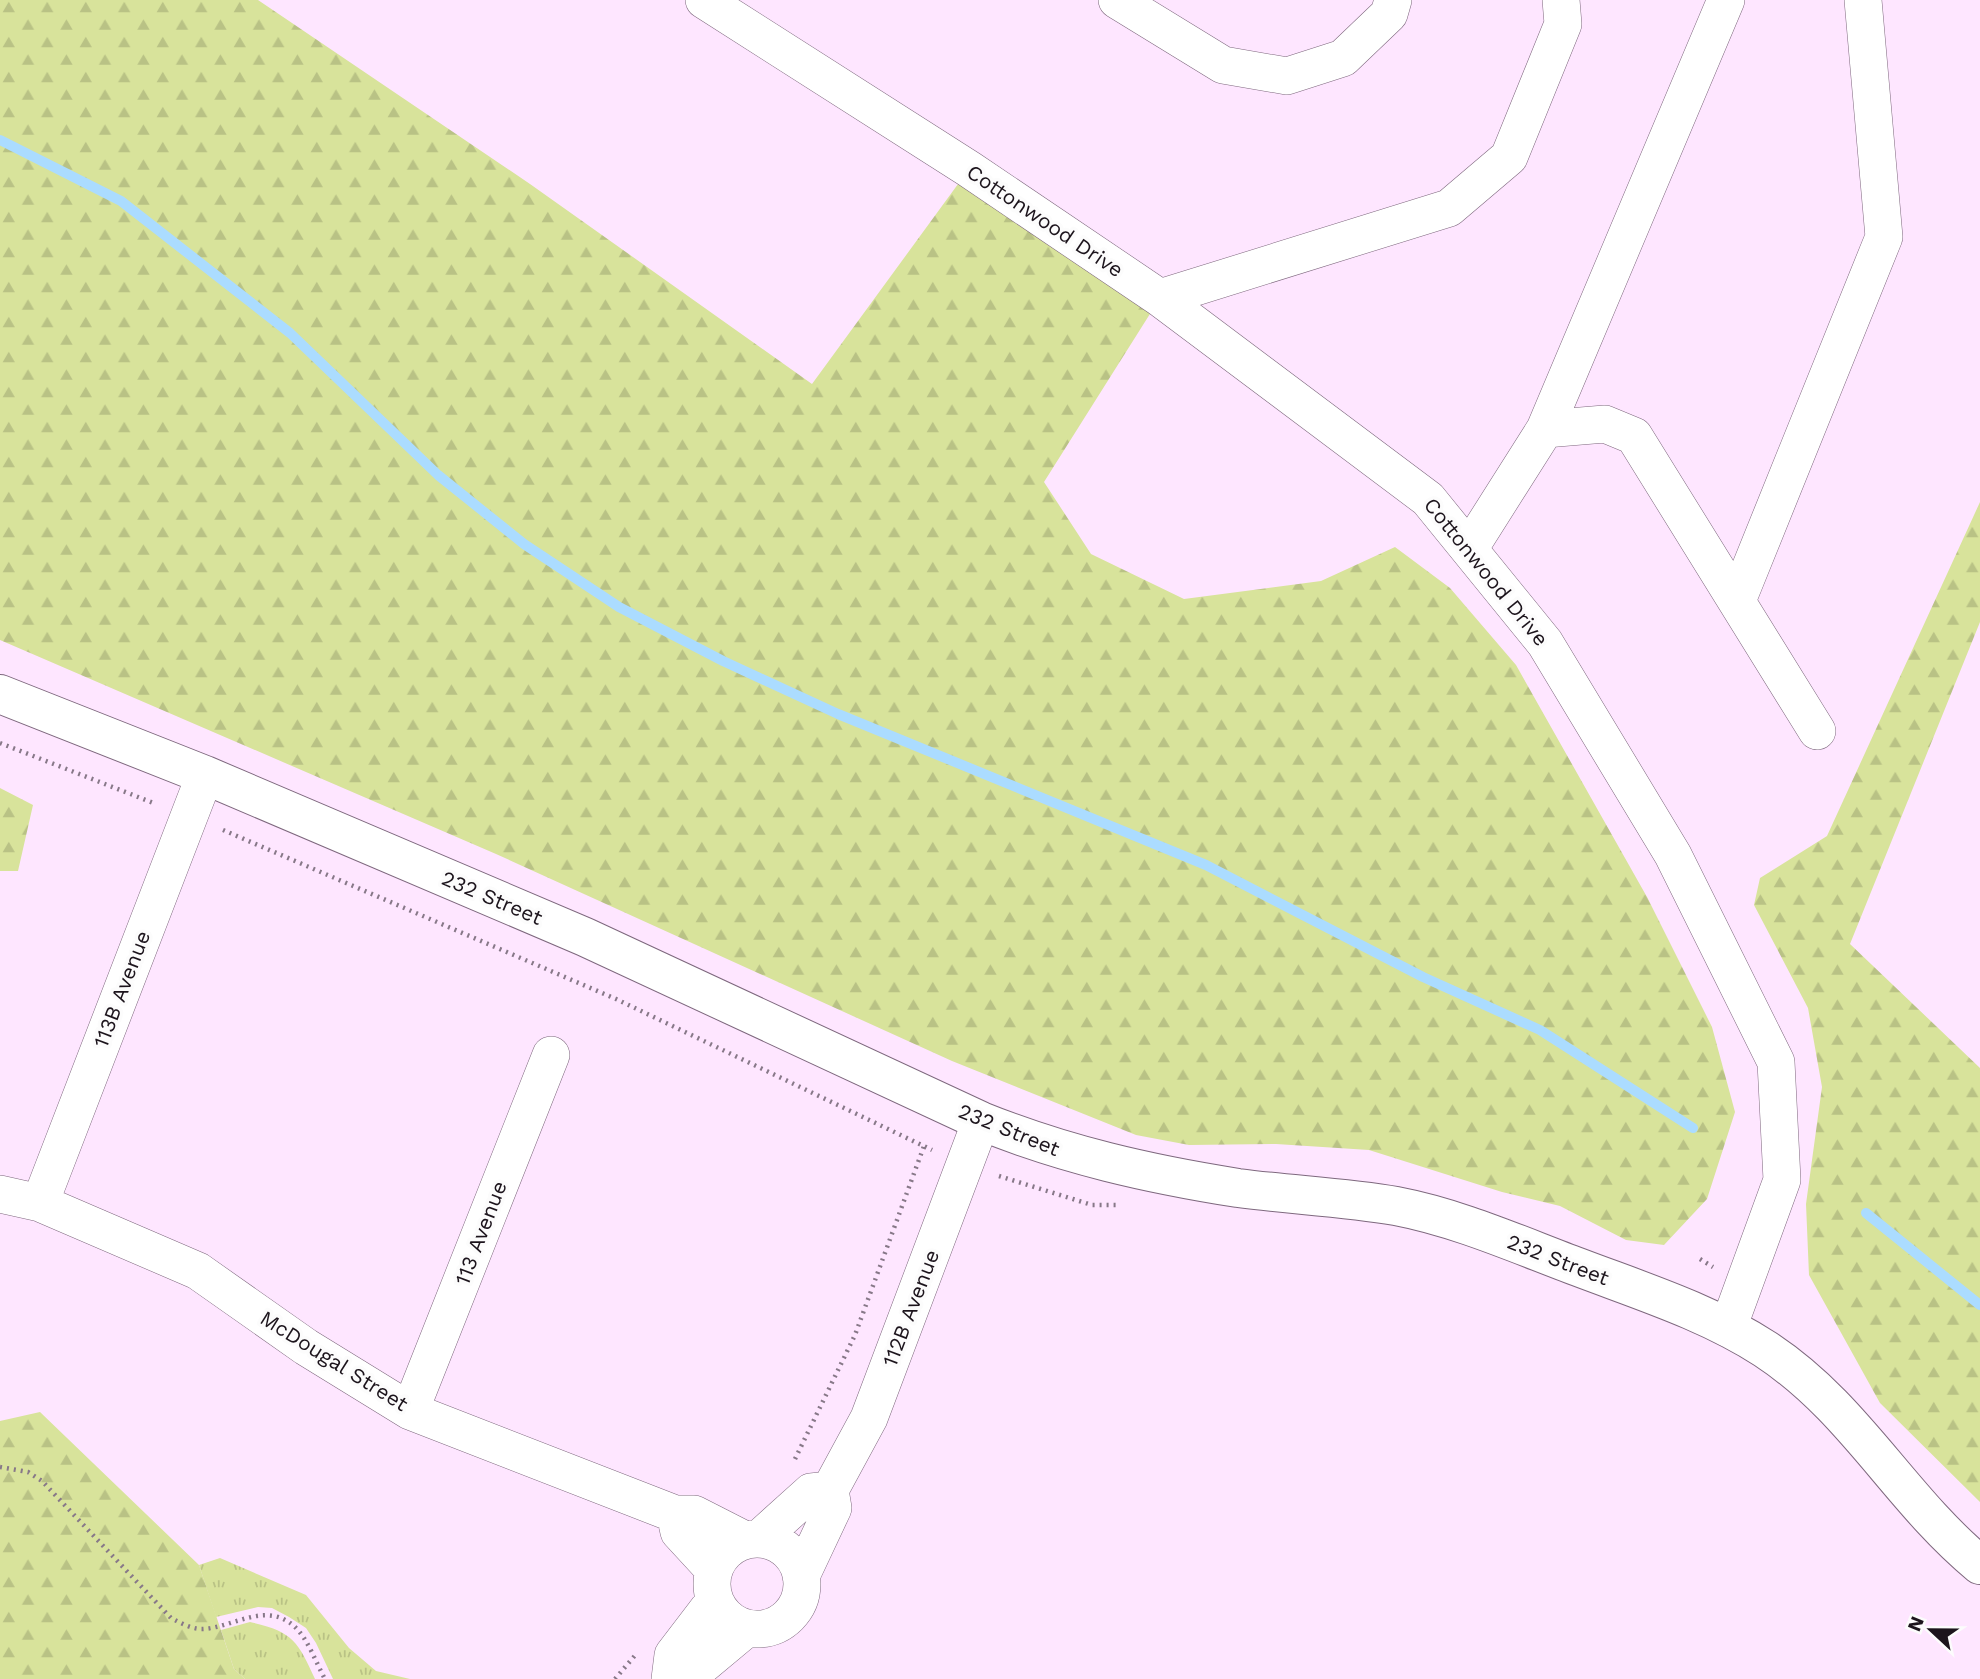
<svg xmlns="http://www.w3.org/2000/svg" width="1980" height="1679" viewBox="0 0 1980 1679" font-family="'Work Sans',sans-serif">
<defs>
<pattern id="grass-tufts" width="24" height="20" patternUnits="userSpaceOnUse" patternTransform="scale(1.75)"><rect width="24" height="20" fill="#d8e39b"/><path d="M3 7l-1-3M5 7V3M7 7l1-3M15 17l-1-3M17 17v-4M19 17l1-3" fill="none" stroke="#b9c285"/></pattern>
<pattern id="forest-firs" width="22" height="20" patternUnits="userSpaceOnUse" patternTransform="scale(1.75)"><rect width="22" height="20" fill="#d8e39b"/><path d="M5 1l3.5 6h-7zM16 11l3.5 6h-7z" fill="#b9c285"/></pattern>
</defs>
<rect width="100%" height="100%" fill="#fee6ff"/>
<path fill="url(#grass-tufts)" d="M220,1558L306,1595L349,1648L376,1671L410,1679H333L316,1643L306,1628L289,1617L272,1608L258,1607L216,1617L199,1565Z
M250,1622C292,1631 298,1641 315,1679H245L234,1669L221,1630Z"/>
<path fill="url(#forest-firs)" d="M0,0H258L530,184L812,384L969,169L1160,298L1044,482L1091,554L1184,599L1321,581L1395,547L1450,588L1516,665L1647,897L1712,1027L1735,1112L1707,1199L1664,1245L1626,1240L1560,1206L1502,1192L1369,1150L1276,1144L1189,1145L1136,1135L952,1061L496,854L0,640Z
M1980,502V622L1850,944L1980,1068V1502L1880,1403L1809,1275L1806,1204L1822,1087L1808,1008L1754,905L1760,878L1827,836Z
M0,788L33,805L18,871H0Z
M40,1412L199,1565L234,1669L245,1679H0V1421Z"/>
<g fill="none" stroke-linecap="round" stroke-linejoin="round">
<path stroke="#abdcff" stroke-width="10" d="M0,140L121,201L290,333L438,475L524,544L619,607L723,661L838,714L1206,865L1423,977L1540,1030L1693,1128
M1866,1213L1980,1305"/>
<g stroke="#7e687e" stroke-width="38">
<path id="minor" d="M704,0L969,169L1160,298L1428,499L1545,643L1673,855L1776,1062L1782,1180L1728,1328
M1117,0L1223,65L1287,76L1343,58L1389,14L1393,0
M1160,298L1449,208L1509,157L1563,24L1561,0
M1545,429L1605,424L1634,436L1817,731
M1469,549L1545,429L1726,0
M1737,601L1884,237L1863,0
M0,1194L40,1203L198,1271L306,1347L410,1411L675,1514H694L745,1540
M40,1203L205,775
M410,1411L551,1055
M675,1514L679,1532L714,1570
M760,1538L811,1492L830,1490
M712 1584a45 45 0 1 1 90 0a45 45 0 1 1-90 0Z
M801,1576L833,1508L830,1490L869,1418L981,1121
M670,1679L673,1655L715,1600
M678,1679L693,1673L747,1628"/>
</g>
<g stroke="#7e687e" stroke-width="40">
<path id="major" d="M0,694L205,775L585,937L981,1121C1065,1155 1149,1174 1238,1188C1291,1195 1344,1197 1396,1206C1459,1218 1519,1245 1578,1267C1641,1291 1708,1312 1765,1349C1855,1408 1899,1498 1980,1565"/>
</g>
<path stroke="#877888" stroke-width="4.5" stroke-dasharray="2 5" stroke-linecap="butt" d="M0,743L156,804
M223,830L616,999L932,1150
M999,1176L1092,1205H1119
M1700,1259L1713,1267
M795,1459L855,1335L924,1146
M0,1467L28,1472L42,1481L171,1618C181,1623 191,1629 202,1629C233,1628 266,1600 295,1627C308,1639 316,1663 325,1679
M615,1679L637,1653"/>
<use href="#minor" stroke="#fff" stroke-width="37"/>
<use href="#major" stroke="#fff" stroke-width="38"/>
</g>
<g text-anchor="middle" stroke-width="7" stroke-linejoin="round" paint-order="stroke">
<g font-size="21" fill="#1c141c" stroke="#fcfcfc">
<text transform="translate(1045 221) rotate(34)" y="7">Cottonwood Drive</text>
<text transform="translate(1486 572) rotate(51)" y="7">Cottonwood Drive</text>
<text transform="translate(492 898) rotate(23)" y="7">232 Street</text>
<text transform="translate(122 989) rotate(-69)" y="7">113B Avenue</text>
<text transform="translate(1009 1130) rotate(22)" y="7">232 Street</text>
<text transform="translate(481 1233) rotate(-69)" y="7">113 Avenue</text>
<text transform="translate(1558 1260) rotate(21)" y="7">232 Street</text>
<text transform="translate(911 1308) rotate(-69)" y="7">112B Avenue</text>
<text transform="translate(334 1361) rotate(32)" y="7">McDougal Street</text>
</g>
</g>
<g transform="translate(1931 1630) rotate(292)" stroke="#fcfcfc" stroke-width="5" paint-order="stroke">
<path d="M0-5L12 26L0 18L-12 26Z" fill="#1c141c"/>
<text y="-10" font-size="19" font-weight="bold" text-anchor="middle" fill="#1c141c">N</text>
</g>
</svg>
